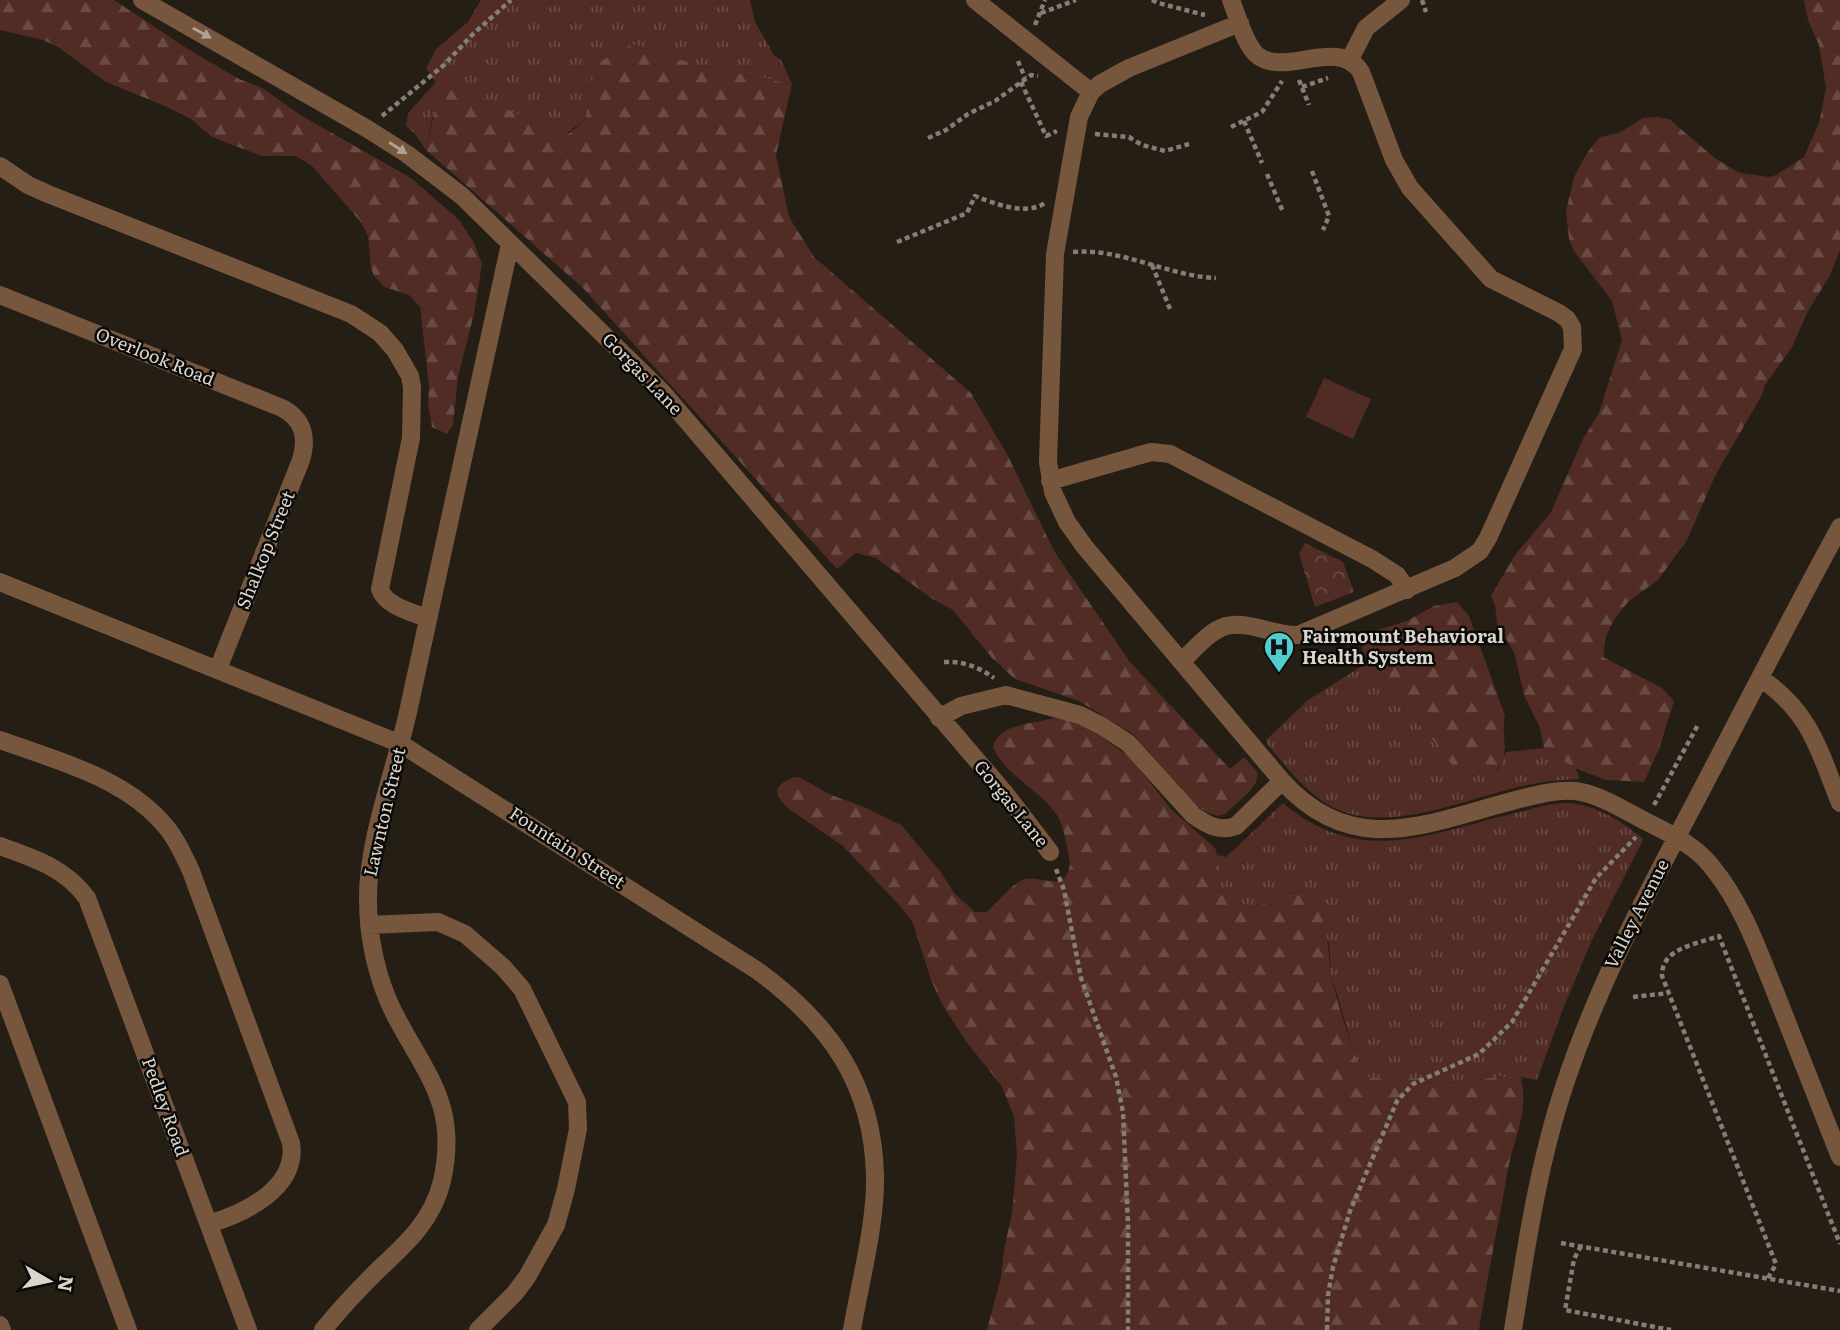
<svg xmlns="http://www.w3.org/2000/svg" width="1840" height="1330" viewBox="0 0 1840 1330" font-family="Literata,serif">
<defs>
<pattern id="grass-tufts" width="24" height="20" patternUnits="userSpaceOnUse" patternTransform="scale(1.75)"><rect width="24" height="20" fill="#502c25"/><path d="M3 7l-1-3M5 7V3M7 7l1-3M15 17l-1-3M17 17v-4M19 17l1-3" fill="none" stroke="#694a44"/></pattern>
<pattern id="forest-firs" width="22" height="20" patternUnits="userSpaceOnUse" patternTransform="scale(1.75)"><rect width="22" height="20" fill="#502c25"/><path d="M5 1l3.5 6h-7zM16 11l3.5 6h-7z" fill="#694a44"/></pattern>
<pattern id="park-crowns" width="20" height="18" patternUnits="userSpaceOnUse" patternTransform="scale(1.75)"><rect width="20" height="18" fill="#502c25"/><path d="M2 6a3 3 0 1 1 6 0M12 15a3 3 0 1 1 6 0" fill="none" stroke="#694a44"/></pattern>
</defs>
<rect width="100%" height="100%" fill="#241e15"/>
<path fill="url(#grass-tufts)" d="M481,0H750L755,22L774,55L781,60L792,84L697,65L632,44L589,88L586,118L565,135L535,128L517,114H433L426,150L416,135L406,126L408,113L436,82L426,68L437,48L468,22Z
M1370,661L1405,711L1425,730L1474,770L1490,774L1499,768L1506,752L1544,748L1575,768L1580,779C1562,780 1544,781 1527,785C1469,797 1390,835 1334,808C1307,794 1287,768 1268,745L1266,740L1308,700Z
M1283,803C1359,867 1426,835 1511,814C1530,810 1550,802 1569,803C1596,805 1621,821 1641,837L1643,840L1591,942L1563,1009L1537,1080L1521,1077L1522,1084L1501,1076L1468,1082L1438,1083L1424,1082L1416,1078L1385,1079L1361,1076L1331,974L1329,942L1295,892C1281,897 1266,906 1251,906C1243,906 1237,901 1229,902L1220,890L1218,855L1226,857Z"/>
<path fill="url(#forest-firs)" d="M0,0H114L188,49L239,79L262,88L302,116L411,178L459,220L473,241L482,264L474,314L458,377L453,425L447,434L432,427L428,404L429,386L420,307L409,295L385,287L374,276L371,268L368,236L360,221L312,166L296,156H262L222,141L211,136L191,119L165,106L106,82L58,47L43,40L0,30Z
M1804,0H1840V250L1830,275L1807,313L1792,347L1765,385L1762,395L1715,476L1687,540L1658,580L1628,602L1615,618L1606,636L1603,657L1662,688L1674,701L1659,749L1644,782L1606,780L1575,768L1544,748L1540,728L1524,695L1514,652L1497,624L1495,605L1491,596L1515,555L1551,512L1583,439L1599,413L1622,340L1612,301L1574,251L1569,239L1566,211L1574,177L1587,153L1600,137L1619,133L1643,118L1656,117L1669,119L1716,159L1740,173L1769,177L1776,175L1804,157L1819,123L1826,88L1819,45L1808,20Z
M632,44L697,65L792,84L776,155L789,217L814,257L971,393L1007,454L1054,551L1130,662L1230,769L1244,757L1258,773L1256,782L1249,792L1225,814L1218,816L1208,813L1194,804L1133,734L1079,701L1015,679L992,658L953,610L931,598L876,558L856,553L837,569L582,287L426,150L438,97L450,90L475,94L517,114L535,128L564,135L570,133L586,118L589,88L599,62Z
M1457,602L1469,616L1505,716C1500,739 1514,759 1490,774L1453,766L1425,730L1405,711L1362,650L1363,639L1378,630L1407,621L1434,606Z
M1054,718L1074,721L1092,730L1130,757L1171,809L1215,848C1223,868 1214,882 1229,901C1240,901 1248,908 1260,905C1275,902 1289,888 1305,895C1314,899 1318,907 1321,915C1329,934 1328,954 1331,973C1337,1007 1352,1043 1362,1076L1385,1079L1417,1078L1424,1082L1438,1083L1468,1082L1501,1076L1522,1084C1528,1111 1513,1142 1508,1169C1499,1223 1487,1276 1479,1330H987L1001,1277L1004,1250L1012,1213L1017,1156L1014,1116L1001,1085L968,1044L942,1004L931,980L913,923L901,907L843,846L786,807L778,796L777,789L781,784L794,777L801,778L831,795L864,807L901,825L940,871L955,894L975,912H987C998,902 1008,888 1020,881C1038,871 1065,897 1070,864C1067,849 1065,828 1057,815C1040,789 1005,776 993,747C999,723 1034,724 1054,718Z"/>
<path fill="url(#park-crowns)" d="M1305,543L1343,562L1354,592L1315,607L1299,554Z"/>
<path fill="#502c25" d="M1324,378L1371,399L1353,439L1306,417Z"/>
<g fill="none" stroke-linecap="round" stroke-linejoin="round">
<path stroke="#837e76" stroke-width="4.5" stroke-dasharray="5 3.5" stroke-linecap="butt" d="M1152,0L1158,3L1205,15
M1422,0L1426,12
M1041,13L1076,0
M1035,25L1045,0
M1018,61L1025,78
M1299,80L1309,105
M1021,82L1046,136L1057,131
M1302,87L1328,78
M382,116L444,65L472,35L511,0
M1244,121L1262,163
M1231,127L1262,112L1282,81
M1095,134L1129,137L1142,145L1165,151L1189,144
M928,138L946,130L968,114L995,101L1031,75L1038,76
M1312,171L1329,216L1323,230
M1267,174L1283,212
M897,242L967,213L975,196C996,204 1025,216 1045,203
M1073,252C1123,248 1167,276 1216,278
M1152,265L1170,309
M944,662C963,661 979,667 994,678
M1654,805L1699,723
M1056,869L1064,890L1081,978L1116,1077L1123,1112L1128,1225V1330
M1633,997L1669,993
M1561,1243L1840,1291
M1581,1246L1574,1259L1565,1310L1671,1330
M1768,1278L1776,1264L1662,976C1661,948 1697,944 1719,936L1840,1244
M1327,1330L1328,1295L1333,1267L1350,1211L1397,1101L1413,1084L1479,1054L1512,1022L1596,878L1636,837"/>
<path stroke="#77563e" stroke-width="18" d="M142,0L366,128L407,154L462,196L663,393L1004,792L1050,852
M975,0L1091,92
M1240,23L1129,68L1100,84L1091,92L1079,117L1055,254L1048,462L1053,492L1067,522L1084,546L1282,781C1353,859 1424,824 1512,801C1532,796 1554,789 1575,791C1600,794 1625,811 1647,822C1671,834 1696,846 1712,867C1743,905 1758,950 1776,994C1798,1049 1819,1103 1840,1157
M1350,59L1366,28L1401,0
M0,166L28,185L48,194L351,314L380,333L395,350L410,376L412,387L411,438L380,589C385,606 413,612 428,619
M0,295L282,408C303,419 308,437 301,460L218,669
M1050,481L1151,452L1170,454L1372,559L1397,575L1407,590
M0,582L401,744L758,971C830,1024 873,1084 875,1176C876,1224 860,1282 852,1330
M1182,661C1194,650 1209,631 1226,626C1248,620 1275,636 1298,635L1455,568L1480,551L1488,538L1573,349L1572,327L1567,319L1559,313L1491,279L1410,188L1394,160L1361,72C1338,36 1284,78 1257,55C1245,45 1237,15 1231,0
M1760,678C1810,711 1819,750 1840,803
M939,718L961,706L1006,695L1080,715L1102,726L1128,743L1193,815C1207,825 1219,832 1236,826L1282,781
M0,740C58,761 127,778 167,828C177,840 184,856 191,871L291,1143C298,1188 245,1213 209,1224
M0,846C34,858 65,868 87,898L248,1330
M369,925L438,922L465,934L503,967L522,989L577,1102L578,1129L566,1189L556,1225L527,1277L515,1293L478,1330
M0,984L128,1330
M0,1325L2,1330
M323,1330C340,1309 359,1289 378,1270C406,1244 433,1220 442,1181C459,1105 426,1075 394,1013C377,979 368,938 368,900C367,842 395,770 408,712C442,556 475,400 510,244
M1513,1330C1526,1248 1538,1165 1564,1087C1599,980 1650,888 1702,789C1748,701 1793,613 1840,527"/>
</g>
<defs><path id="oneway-solid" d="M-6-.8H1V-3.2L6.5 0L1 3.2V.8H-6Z" transform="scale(1.75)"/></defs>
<g fill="#b2a295">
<use href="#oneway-solid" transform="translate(202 33) rotate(29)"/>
<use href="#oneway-solid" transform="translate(398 148) rotate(33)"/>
</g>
<defs>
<g id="hospital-pin" transform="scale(1.575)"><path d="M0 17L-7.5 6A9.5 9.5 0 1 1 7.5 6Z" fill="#52cdcf" stroke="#0b0905"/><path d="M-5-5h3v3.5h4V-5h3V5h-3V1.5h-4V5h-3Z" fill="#111"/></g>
</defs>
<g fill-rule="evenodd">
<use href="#hospital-pin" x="1279" y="647"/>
</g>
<g text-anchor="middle" stroke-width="5" stroke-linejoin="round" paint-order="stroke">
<g font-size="18" fill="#d9d5cf" stroke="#0b0905">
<text transform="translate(155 357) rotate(22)" y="6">Overlook Road</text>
<text transform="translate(642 374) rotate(46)" y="6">Gorgas Lane</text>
<text transform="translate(266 550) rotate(-68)" y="6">Shalkop Street</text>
<text transform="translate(1011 804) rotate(51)" y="6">Gorgas Lane</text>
<text transform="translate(385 812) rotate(-77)" y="6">Lawnton Street</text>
<text transform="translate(567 848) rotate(33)" y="6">Fountain Street</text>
<text transform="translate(1637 914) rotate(-63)" y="6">Valley Avenue</text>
<text transform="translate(165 1107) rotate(70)" y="6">Pedley Road</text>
</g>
<g font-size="18" font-weight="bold" fill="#d9d5cf" stroke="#0b0905" text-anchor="start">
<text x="1302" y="643">Fairmount Behavioral<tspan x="1302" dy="21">Health System</tspan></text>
</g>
</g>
<g transform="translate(49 1281) rotate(99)" stroke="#0b0905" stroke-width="5" paint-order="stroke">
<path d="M0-5L12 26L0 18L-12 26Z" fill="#d9d5cf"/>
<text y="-10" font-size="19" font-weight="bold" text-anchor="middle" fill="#d9d5cf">N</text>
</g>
</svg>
